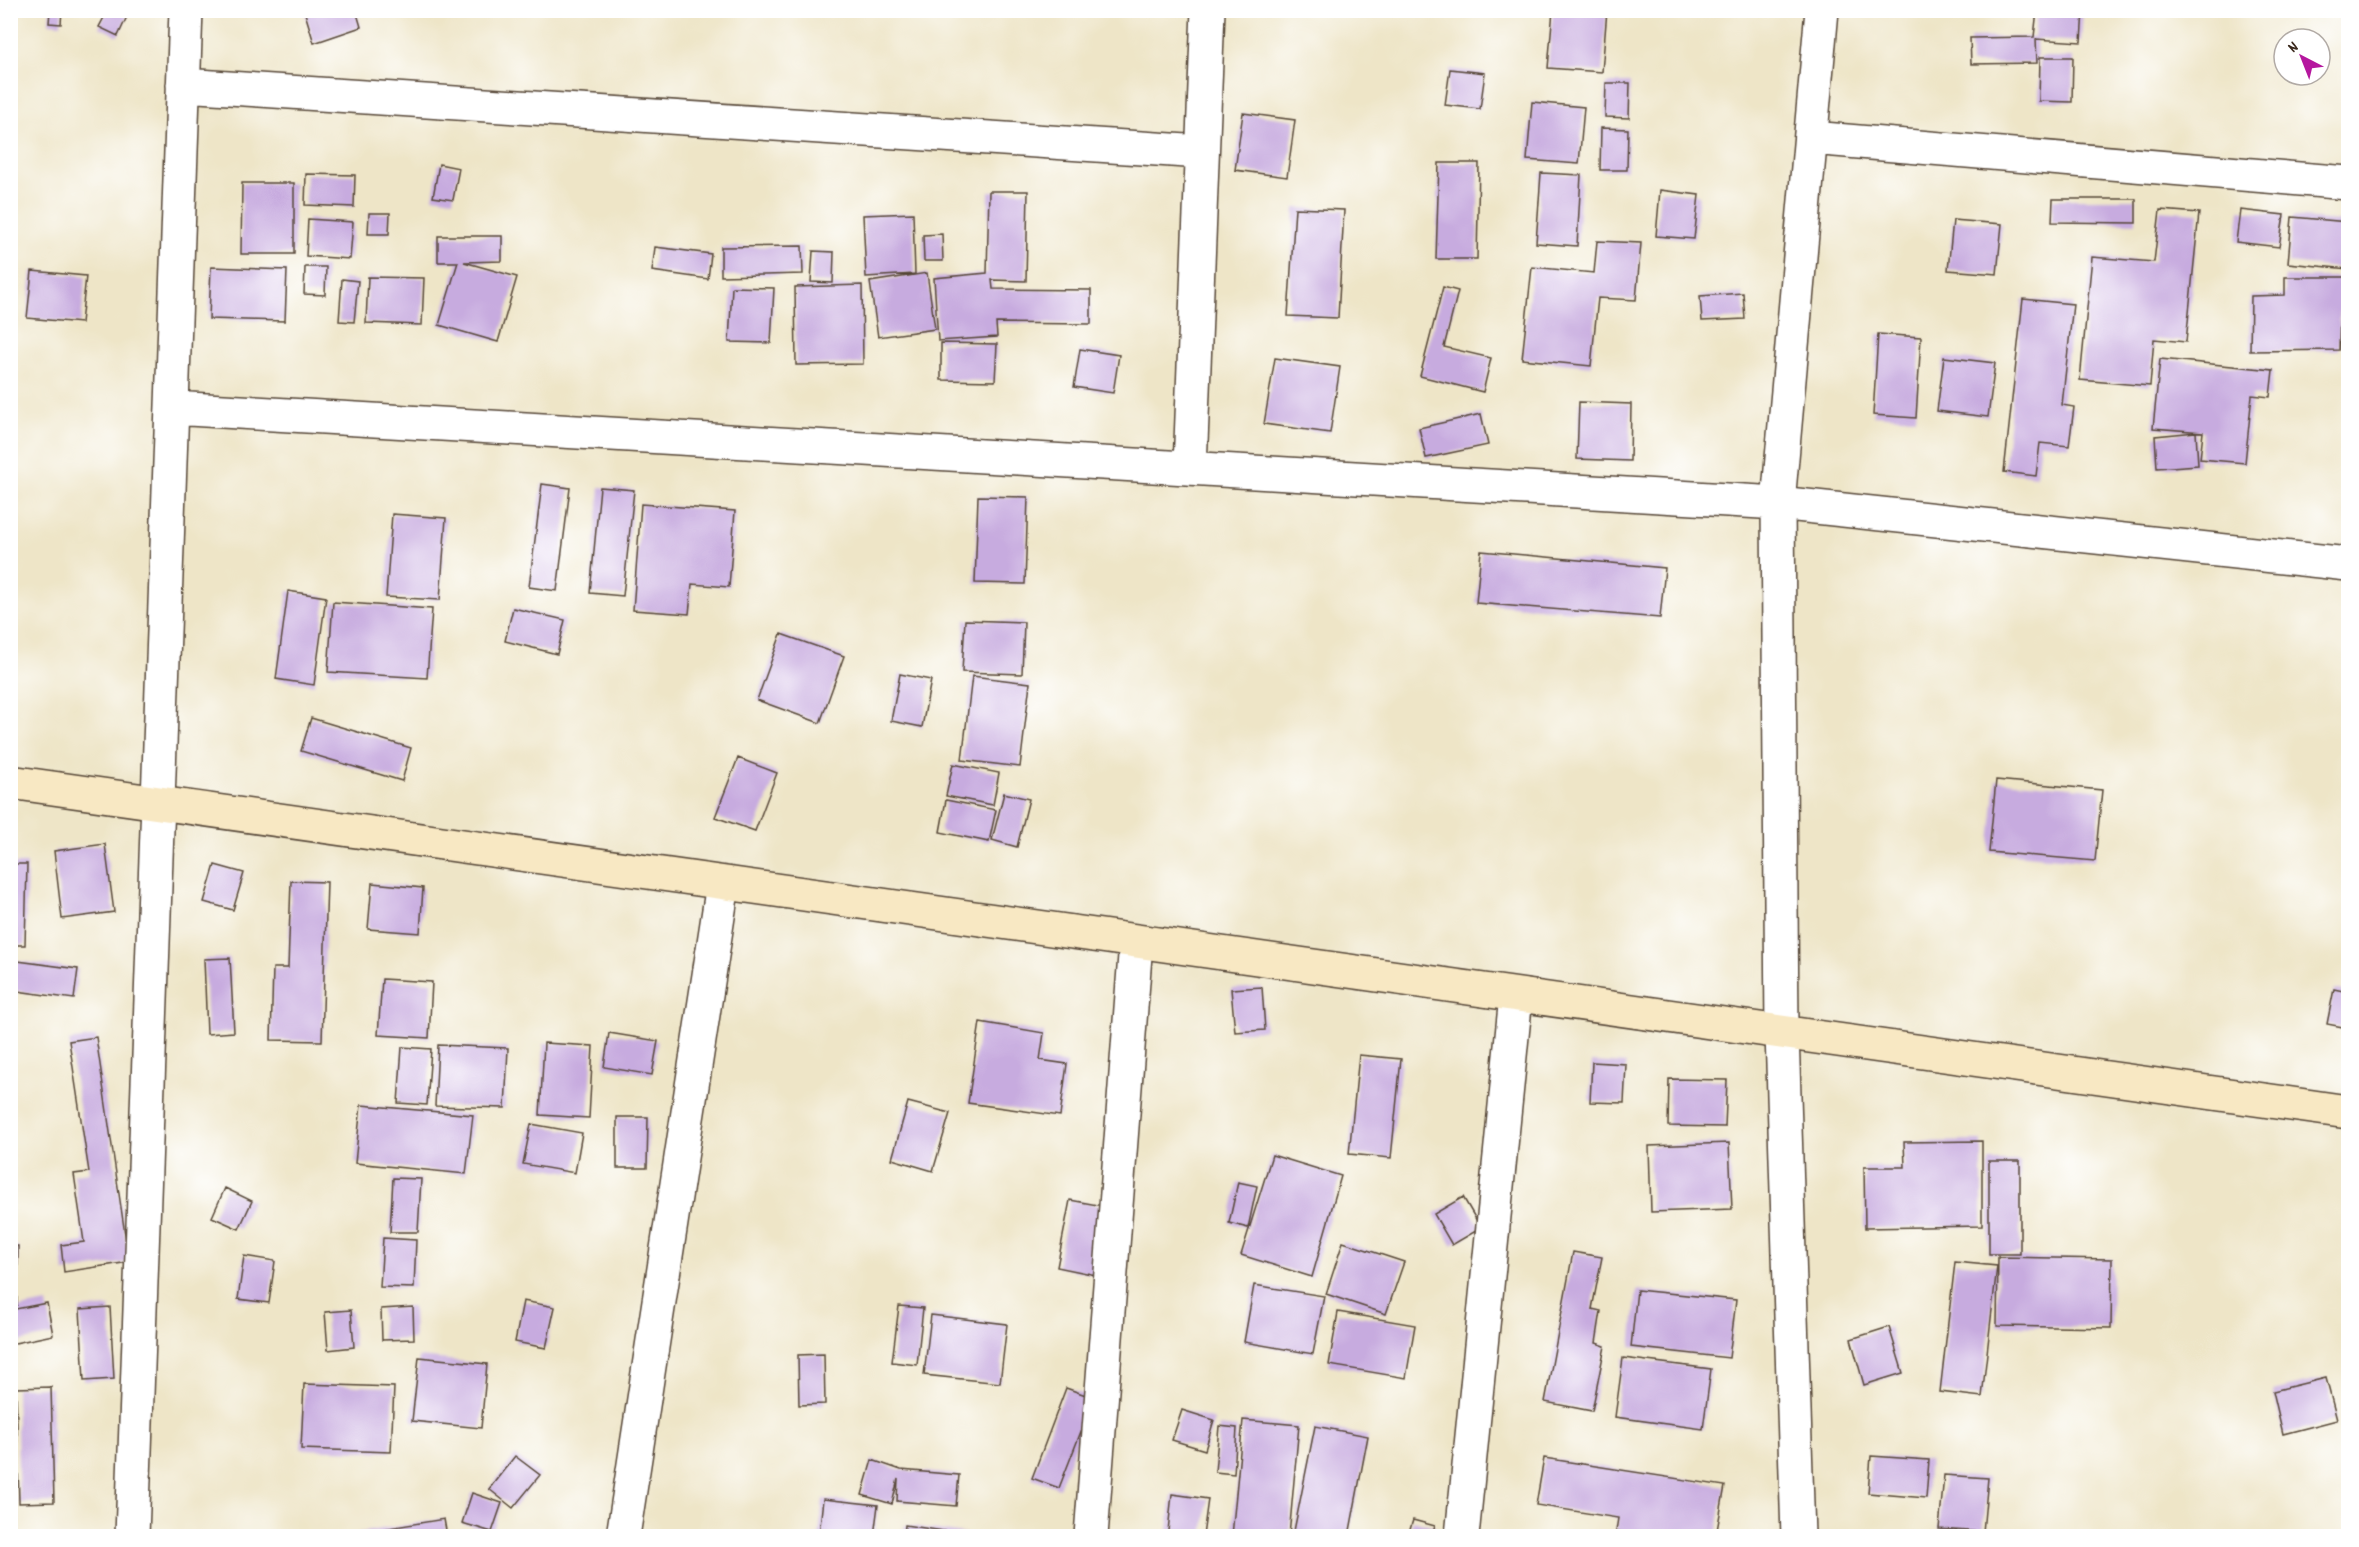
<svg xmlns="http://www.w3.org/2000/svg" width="2359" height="1547" viewBox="0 0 2359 1547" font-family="Dekko,sans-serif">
<rect width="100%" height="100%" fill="#fff"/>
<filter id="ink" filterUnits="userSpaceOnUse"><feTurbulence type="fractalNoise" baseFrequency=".0167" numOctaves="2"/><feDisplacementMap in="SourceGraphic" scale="12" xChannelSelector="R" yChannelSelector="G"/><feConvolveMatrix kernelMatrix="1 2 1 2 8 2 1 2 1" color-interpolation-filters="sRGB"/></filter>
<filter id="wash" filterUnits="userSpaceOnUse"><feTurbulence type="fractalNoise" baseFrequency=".008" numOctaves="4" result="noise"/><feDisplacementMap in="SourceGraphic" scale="24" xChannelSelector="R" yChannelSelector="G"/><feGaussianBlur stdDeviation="1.35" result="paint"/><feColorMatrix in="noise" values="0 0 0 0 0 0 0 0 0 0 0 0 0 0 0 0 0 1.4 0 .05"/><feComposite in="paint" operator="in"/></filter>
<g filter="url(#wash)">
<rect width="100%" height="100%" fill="#eee5c7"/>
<g id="blocks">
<path fill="#c7abdf" d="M50,10H62L61,24L49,23Z
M108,10H130L118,36L99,27Z
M304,10H356L361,27L314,43Z
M1553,10H1607L1602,72L1548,68Z
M2037,10H2083L2081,42L2036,39L2037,63L1971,64L1970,38L2034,37Z
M2040,57H2073L2072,102L2039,101Z
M1450,69L1485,73L1480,109L1445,105Z
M1606,83H1630L1629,118L1605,117Z
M1532,102L1584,107L1579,164L1527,160Z
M1243,113L1295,120L1287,177L1235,170Z
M1601,128L1628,129L1627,170H1600Z
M1439,163H1479L1477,259H1436Z
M439,164L459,168L453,200L433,197Z
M1541,173L1581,175L1577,246L1536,243Z
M306,174L355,175L354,207L305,205Z
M242,183H294V254H241Z
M1660,190L1699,195L1694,239L1656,236Z
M989,191H1028L1026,281L992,280L993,289L1091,290V324L996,323L997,337L938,341L934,278L987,273Z
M2053,199H2136V223L2052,222Z
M1295,208L1344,210L1338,318L1288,316Z
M2160,210L2199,213L2186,342L2154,339L2150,386L2080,380L2092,257L2154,262Z
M2240,210L2284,215L2279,247L2236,242Z
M369,213H390L389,234H368Z
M913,213L915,274L866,277L863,215Z
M2292,217L2348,222V269L2288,263Z
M308,219L353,222L350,259L306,256Z
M1953,220L2002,224L1997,274L1948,270Z
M942,234L943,261H924L923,235Z
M438,236H502V261L464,262L517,277L498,342L439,325L458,262H438Z
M1597,241L1641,243L1636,300L1598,298L1591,366L1522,359L1532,267L1594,273Z
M802,246L803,274L721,276V247Z
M655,247L711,254L708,279L652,271Z
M813,251L834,252L833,283L811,282Z
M211,267L287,270L285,321L209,319Z
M305,267H326L325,295L304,294Z
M32,271L86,276L81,323L27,318Z
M927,273L935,329L878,337L870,282Z
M368,277L424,278L422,325L366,323Z
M2285,277H2348V309L2340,310L2339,350L2250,351L2251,296L2285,295Z
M342,279L358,281L354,322L339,321Z
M862,285L863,364L796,365L795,287Z
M732,287L774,288L771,343L729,342Z
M1443,287L1458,291L1444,347L1491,358L1483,392L1420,376Z
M1743,293L1745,319L1702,321L1700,296Z
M2023,299L2073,304L2062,405L2074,407L2069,446L2040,443L2036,476L2004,472Z
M1878,334L1921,337L1916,418L1873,415Z
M941,343L997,344L995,381L941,380Z
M1080,349L1119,355L1113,393L1074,387Z
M1944,357L1995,363L1988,417L1937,411Z
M1275,358L1340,367L1330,433L1264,424Z
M2160,359L2273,370L2270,397L2252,395L2245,463L2200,459L2203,432L2153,428Z
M1579,402L1631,404L1630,461L1577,459Z
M1481,414L1488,445L1426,458L1419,428Z
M2196,432L2198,465L2157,468L2155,436Z
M542,484L570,488L557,591L529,587Z
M600,487L634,490L623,596L590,593Z
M978,496L1028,497L1025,584L975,583Z
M641,504L735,511L729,587L692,584L689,614L633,610Z
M392,514L446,518L440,600L386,597Z
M1481,551L1665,568L1660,618L1476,603Z
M288,591L326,597L314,685L276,679Z
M333,602L432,609L427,678L328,672Z
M513,608L565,620L557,654L505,641Z
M965,620L1024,622L1022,674L962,672Z
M781,634L844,656L820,723L757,700Z
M900,674L931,680L922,727L891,721Z
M972,676L1030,683L1020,767L962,760Z
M311,718L411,748L402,781L301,751Z
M738,758L777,773L755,831L715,817Z
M953,764L999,773L993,805L946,796Z
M1996,780L2102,790L2095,861L1989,852Z
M1004,793L1029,799L1017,847L992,840Z
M946,800L996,810L989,842L940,832Z
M105,844L114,912L62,919L54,851Z
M10,864H27L25,945H10Z
M215,865L244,873L233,910L204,902Z
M291,881L327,882L322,1041L271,1040L273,968H288Z
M372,883L423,888L420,933L368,929Z
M230,958L234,1032L207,1034L204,959Z
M10,960L78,969L74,999L10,990Z
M382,979L432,982L429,1038L378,1035Z
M1262,987L1265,1030L1235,1032L1231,989Z
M2334,989L2348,992V1028L2327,1024Z
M980,1022L1044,1033L1040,1060L1067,1064L1060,1116L968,1103Z
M609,1033L658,1041L652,1075L604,1067Z
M96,1037L129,1262L64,1272L61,1245L84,1242L74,1174L89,1172L69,1041Z
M544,1043L593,1046L589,1118L540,1115Z
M438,1045L508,1048L505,1108L435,1106Z
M402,1047L431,1049L427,1105L398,1103Z
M1359,1055L1401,1059L1391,1158L1349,1154Z
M1592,1062L1626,1064L1624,1103L1590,1102Z
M1669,1079L1727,1080L1725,1127L1668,1126Z
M908,1102L950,1113L933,1171L892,1159Z
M361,1105L473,1115L466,1174L355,1163Z
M617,1117H648L647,1168H617Z
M531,1124L582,1133L575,1173L523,1164Z
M1982,1141V1226L1865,1228L1864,1167H1905L1904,1142Z
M1729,1143L1732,1209L1651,1212L1649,1146Z
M1272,1155L1341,1176L1312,1277L1241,1255Z
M1989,1161H2020V1254H1989Z
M393,1178L421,1179L418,1232H390Z
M1238,1182L1257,1186L1248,1228L1229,1223Z
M225,1188L252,1201L239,1229L212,1217Z
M1463,1197L1481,1228L1452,1245L1434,1214Z
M1070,1200L1114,1208L1101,1276L1057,1267Z
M383,1238L416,1240L414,1288L380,1287Z
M1343,1242L1404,1262L1386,1314L1326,1294Z
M10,1246H18L17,1305H10Z
M1573,1252L1602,1257L1592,1309L1601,1311L1596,1343L1605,1346L1592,1411L1545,1402Z
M244,1256L275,1261L269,1303L238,1299Z
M1998,1257L2112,1259L2111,1328L1997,1326Z
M1955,1262L1997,1266L1982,1397L1940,1392Z
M1254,1285L1324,1296L1313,1354L1244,1342Z
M1637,1290L1736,1300L1729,1358L1631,1347Z
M523,1301L555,1307L546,1348L515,1342Z
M47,1303L53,1335L10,1344V1310Z
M899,1306L923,1308L917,1365L892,1362Z
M110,1307L114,1379L84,1381L80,1309Z
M413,1307L414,1339L382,1340L381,1309Z
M351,1310L354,1347L328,1350L325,1312Z
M1338,1312L1415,1325L1406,1378L1329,1365Z
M931,1315L1007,1324L1000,1383L924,1375Z
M1889,1327L1903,1373L1864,1385L1851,1339Z
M824,1354L825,1404L799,1405L798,1355Z
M419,1357L487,1364L481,1428L412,1421Z
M1623,1358L1711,1369L1703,1429L1615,1417Z
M2326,1378L2337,1420L2283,1434L2273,1391Z
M304,1384L394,1387L391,1452L301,1449Z
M51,1387L54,1502L19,1503L16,1388Z
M1066,1388L1094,1398L1059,1488L1032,1478Z
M1182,1410L1214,1420L1205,1450L1172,1440Z
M1243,1420L1299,1425L1289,1536H1232Z
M1219,1426L1237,1428L1234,1474L1215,1472Z
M1315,1426L1368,1436L1349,1536H1293Z
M515,1456L540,1475L513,1508L489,1489Z
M1871,1456L1929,1460L1926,1498L1868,1493Z
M1544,1458L1725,1486L1716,1536H1649L1616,1531L1618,1518L1536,1505Z
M872,1460L901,1470L959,1475L956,1506L897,1501L898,1479L892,1504L862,1495Z
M1944,1475L1988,1478L1983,1532L1939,1529Z
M472,1493L502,1503L492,1532L462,1523Z
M1172,1494L1208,1499L1203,1536L1168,1531Z
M823,1499L878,1505L874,1536H819Z
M444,1519L447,1536H359L358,1533Z
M1413,1520L1435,1526L1432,1536H1408Z
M905,1525L969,1535L968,1536H904Z"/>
</g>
</g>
<g filter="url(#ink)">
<use href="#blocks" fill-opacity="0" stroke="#564637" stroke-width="1.5"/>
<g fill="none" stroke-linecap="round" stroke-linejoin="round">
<g stroke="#564637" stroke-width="36">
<path id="minor" d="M183,85L1202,152
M1811,138L2348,183
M172,408L1778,503L2348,564
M1190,468L1208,10
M132,1536L186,10
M623,1536L723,884
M1091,1536L1136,942
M1462,1536L1516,996
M1798,1536L1782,1033L1778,503L1822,10"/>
</g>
<g stroke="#564637" stroke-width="36">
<path id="secondary" d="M10,782L2348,1112"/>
</g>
<use href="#minor" stroke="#fff" stroke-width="33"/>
<use href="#secondary" stroke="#f8e8c3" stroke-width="33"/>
</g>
</g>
<rect width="2359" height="1547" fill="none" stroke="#fff" stroke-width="36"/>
<g transform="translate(2302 57) rotate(318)"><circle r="28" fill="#ffffff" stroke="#b1aaa5" stroke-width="1.5"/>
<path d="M0-4.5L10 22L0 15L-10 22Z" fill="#b5179e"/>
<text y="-9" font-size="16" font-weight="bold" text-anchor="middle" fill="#3b2a1e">N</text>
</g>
</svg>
